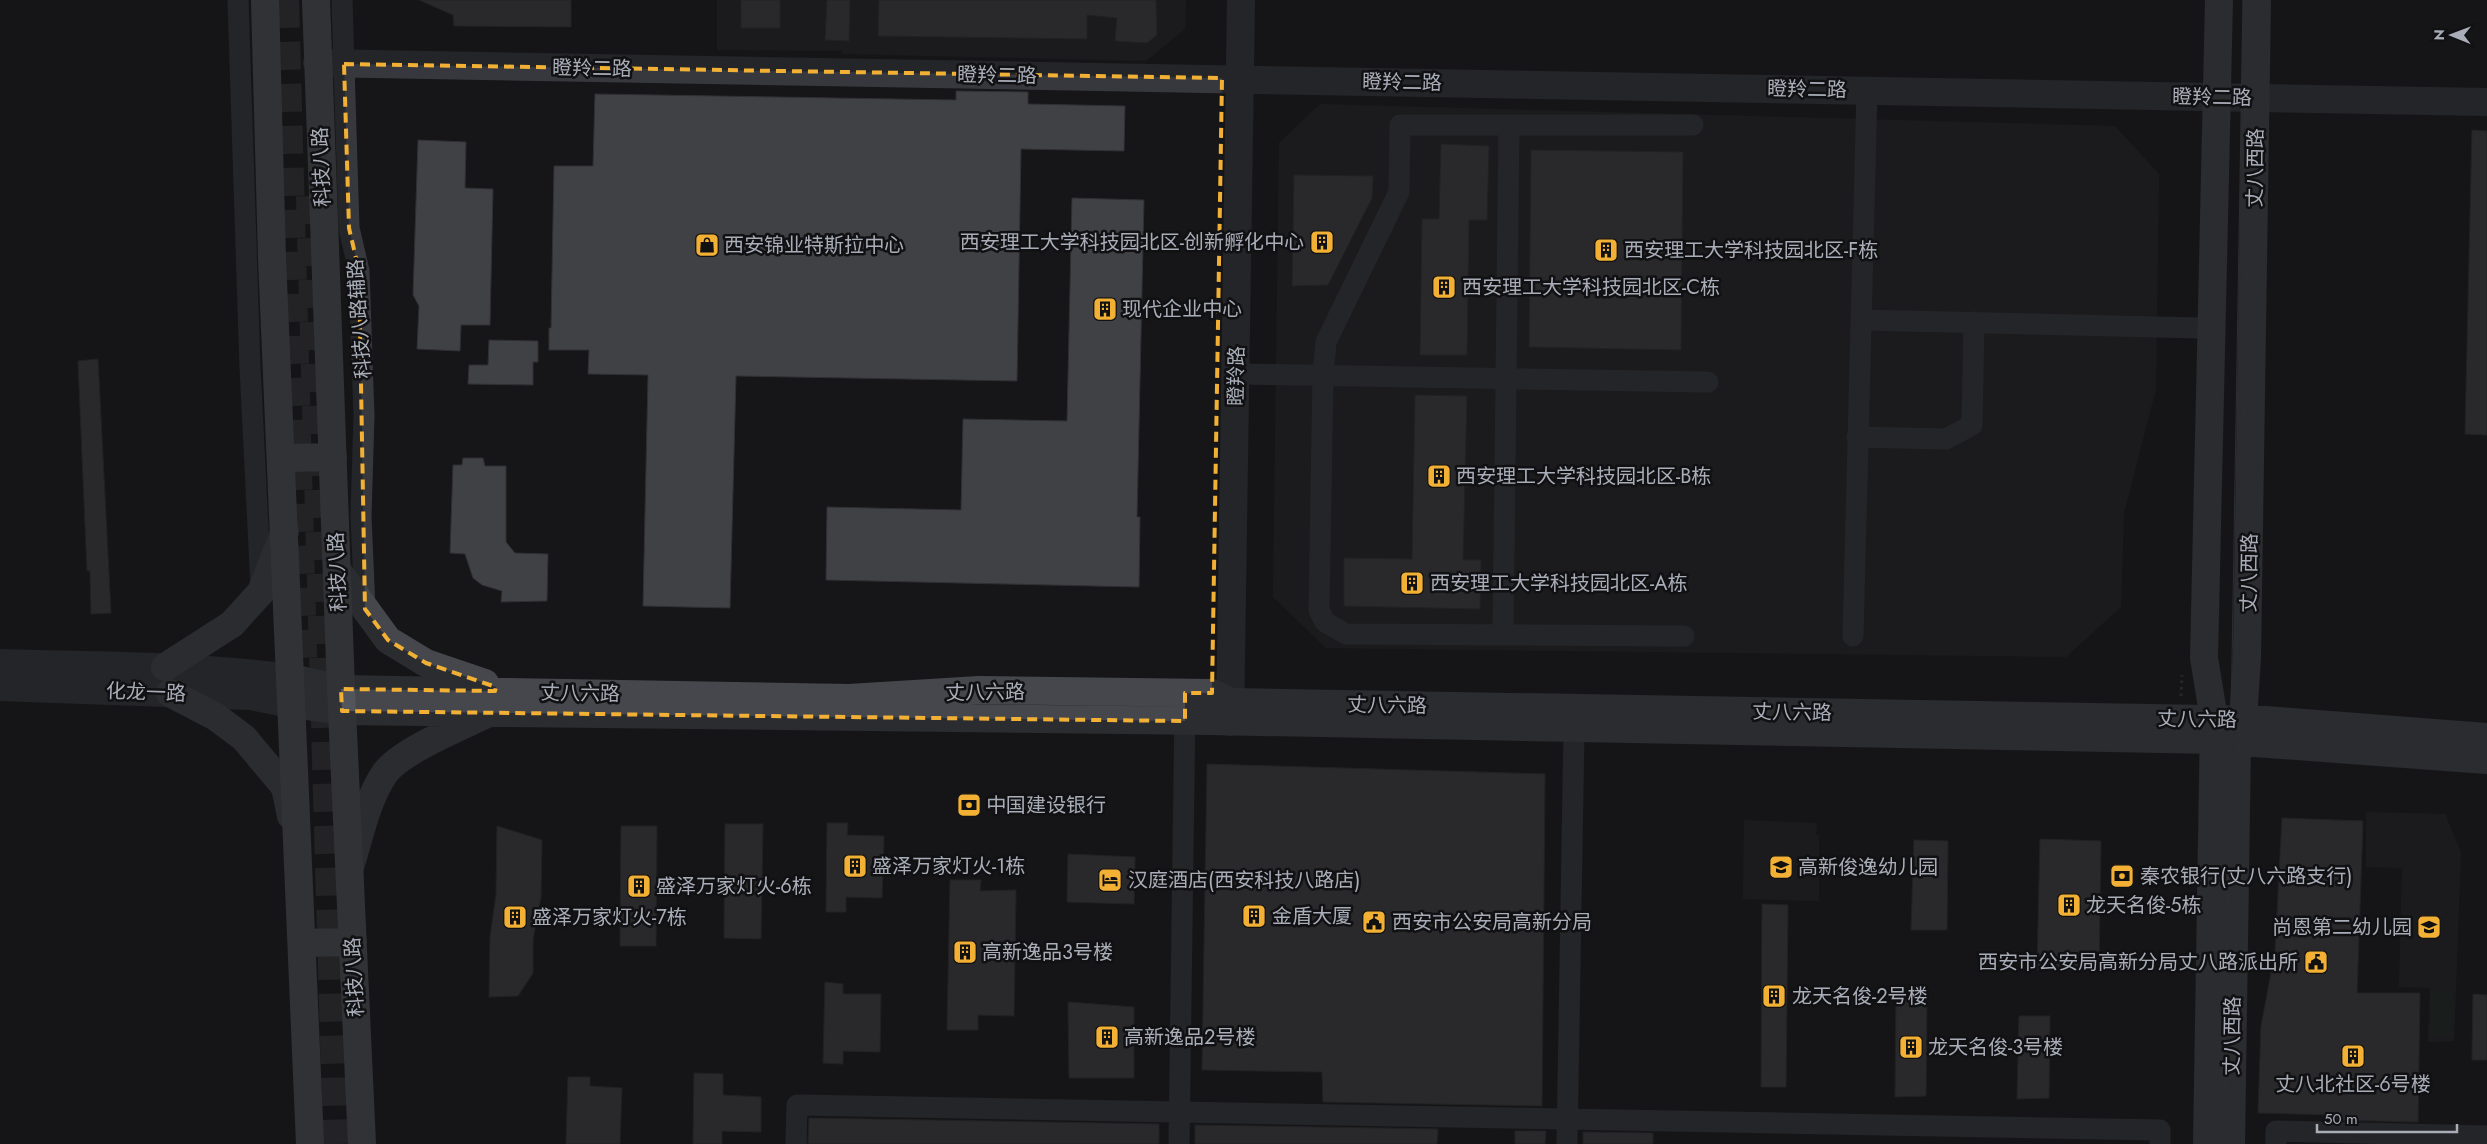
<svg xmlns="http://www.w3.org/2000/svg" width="2487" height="1144" viewBox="0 0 2487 1144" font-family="Jost,'Noto Sans SC',sans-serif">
<rect width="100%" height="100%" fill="#161618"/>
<path fill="#222225" d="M717,0H1186L1185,29L1146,61L842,54V51L717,50Z
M1320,104L2115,126L2159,174L2156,389L2124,513L2121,607L2066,657L1326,648L1273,597L1279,143Z
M2366,812L2445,814L2461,852L2454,1041L2428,1042L2430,988L2399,987L2402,868L2366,867Z
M1744,820L1817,823L1816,835H1819V901L1743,899Z"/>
<path fill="#1e261f" d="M2431,992L2453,993L2452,1035H2430Z"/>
<path fill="#404145" stroke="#303034" d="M419,0H571V27L454,26L453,15Z
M741,0H780V28H741Z
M827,0H850L849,41L825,40Z
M879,0H1156L1157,35L1147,43L1115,41L1117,18L1087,15V39L878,36Z
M956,91L1028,92V104L1125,106L1124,151L1021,149L1017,381L736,376L730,608L643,606L648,375L588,374L589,350H549V328H551L554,166H593L595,94L956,100Z
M2472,130L2487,131V435L2465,434Z
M418,140L466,142L465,188L493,189L490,325H461L460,351L417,349L419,306L413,295Z
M1441,144L1489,146L1487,220H1469L1467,355H1420L1422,219H1439Z
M1531,150L1683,152L1681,350L1529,347Z
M1294,175L1373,176L1372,198L1328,285L1292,286Z
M1072,198L1144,200L1137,517H1140L1139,587L826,580L827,507L961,510L963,419L1067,421Z
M489,340L538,341V362H533V385L468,384L469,365H488Z
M98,359L111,613L91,614L90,571H87L78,361Z
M1415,395L1467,396L1463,560H1481L1480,609L1344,606V558L1412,559Z
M463,458H483L485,466H506V542L515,553L548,554L547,601L501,602L502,591L482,585L473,578L465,554L450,553L453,465H462Z
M1207,764L1545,774L1542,1106L1323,1102L1322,1072L1202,1070Z
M2282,818L2363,821L2357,993H2420L2418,1122L2336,1120V1115L2258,1113L2261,1026L2275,952Z
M827,823H848L847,835L884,836L882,898L846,897V912H826Z
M725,824H763L761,939L724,938Z
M497,826L542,840L541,897L533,939V973L518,996L489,997L490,937L496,895Z
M621,826H657L656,946H620Z
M2040,839L2101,841L2099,971L2037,970Z
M1914,840L1948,841L1947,930H1911Z
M1068,854L1135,857L1134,904L1067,902Z
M950,880H981L980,891L1016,890L1014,1016L978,1015V1030H947Z
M1762,904L1788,905L1786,1087H1761Z
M825,982L843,984V994H881L880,1052L843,1051V1064L823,1063Z
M2473,994L2487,995V1060H2472Z
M1896,997H1927L1926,1096L1895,1097Z
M1068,1002L1134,1007V1078H1069Z
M2019,1016H2050L2049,1098L2017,1099Z
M694,1073L723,1074V1095L761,1097V1132L722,1131V1144H693Z
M568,1077H590V1086L622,1088L620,1144H566Z
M809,1118L1159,1124V1144H808Z
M1195,1125L1438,1129L1437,1144H1195Z
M1515,1131H1546L1545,1144H1515Z
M1583,1132L1653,1133V1144H1583Z"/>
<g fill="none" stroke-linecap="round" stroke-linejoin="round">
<path stroke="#333438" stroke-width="28" stroke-dasharray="28 14" stroke-linecap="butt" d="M285,0L304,691
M310,196L337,1144"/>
<path stroke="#3d3f44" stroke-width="3" stroke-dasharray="2.5 4" stroke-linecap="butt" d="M2181,696L2182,675"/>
<path stroke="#37383d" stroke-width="21" d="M238,0L250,367L261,587
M342,0L349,228L359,271L364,416L361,516L365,609
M1861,320L2200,328
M1236,374L1708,382
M1857,437L1946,439L1972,425L1974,322
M1503,635L1509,125
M1684,636L1346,634L1325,622L1319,610L1323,375L1326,342L1399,192L1400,125H1693
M1853,636L1867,91
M796,1144L797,1105L2160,1130V1144
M1179,1144L1185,706
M1567,1144L1574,729
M2276,1144V1131L2487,1136"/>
<path stroke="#37383d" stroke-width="28" d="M317,63L2487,102
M0,663C97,666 194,665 291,678
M0,687L251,696L291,704
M1230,722L1241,0"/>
<path stroke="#45474d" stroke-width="28" d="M337,570L388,640L426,663L485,683
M165,667L232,624L261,592L285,531
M291,678L341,689L849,698L979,690L1212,693L1231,702L2266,720L2487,737
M170,693L216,717L244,738L285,787L291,816
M291,704L342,711L1211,721L2214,740L2487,760
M350,867C360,836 366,801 385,773C401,751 460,727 485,715
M2207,1144L2214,719L2204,658L2219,0
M2231,1144L2237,742L2243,720L2247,657L2257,0"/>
<path stroke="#53555c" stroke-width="28" d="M265,0L272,258L310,1144
M316,0L341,689L362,1144
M281,458L333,457
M302,943L353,942"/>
<path stroke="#4a4c52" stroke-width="1" d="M2224,1144L2243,0
M2233,1144L2247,212"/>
</g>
<path d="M0 0H2487V1144H0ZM344,64L1222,78L1212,693H1185V721L342,711L341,689L495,691L496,687L426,663L388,640L365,609L359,271L349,228Z" fill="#161618" fill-opacity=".55" fill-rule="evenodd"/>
<path fill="none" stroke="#f2b134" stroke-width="4" stroke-dasharray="10 6" stroke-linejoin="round" d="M344,64L1222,78L1212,693H1185V721L342,711L341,689L495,691L496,687L426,663L388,640L365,609L359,271L349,228Z"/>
<defs>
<g id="building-square" transform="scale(1.25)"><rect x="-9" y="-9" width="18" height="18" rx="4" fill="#f2b134" stroke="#111113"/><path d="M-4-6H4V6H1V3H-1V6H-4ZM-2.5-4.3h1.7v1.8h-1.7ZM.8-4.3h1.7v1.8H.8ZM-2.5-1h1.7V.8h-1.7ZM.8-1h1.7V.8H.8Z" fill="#111"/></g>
<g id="shop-square" transform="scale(1.25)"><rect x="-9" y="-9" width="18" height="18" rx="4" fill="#f2b134" stroke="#111113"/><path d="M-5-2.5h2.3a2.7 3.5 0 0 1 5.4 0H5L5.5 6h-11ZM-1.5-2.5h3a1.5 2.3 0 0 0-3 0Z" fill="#111"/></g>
<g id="bank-square" transform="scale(1.25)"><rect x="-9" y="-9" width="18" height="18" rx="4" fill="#f2b134" stroke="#111113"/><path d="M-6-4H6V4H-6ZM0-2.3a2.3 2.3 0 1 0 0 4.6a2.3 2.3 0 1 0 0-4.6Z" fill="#111"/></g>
<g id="school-square" transform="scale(1.25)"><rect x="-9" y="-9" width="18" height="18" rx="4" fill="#f2b134" stroke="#111113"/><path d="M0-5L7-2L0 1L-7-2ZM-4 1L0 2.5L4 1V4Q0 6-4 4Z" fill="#111"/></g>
<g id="hotel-square" transform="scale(1.25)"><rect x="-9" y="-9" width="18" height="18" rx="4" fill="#f2b134" stroke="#111113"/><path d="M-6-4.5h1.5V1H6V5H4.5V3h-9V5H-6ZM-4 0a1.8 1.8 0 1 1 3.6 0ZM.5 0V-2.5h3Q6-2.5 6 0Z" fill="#111"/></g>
<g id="civic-square" transform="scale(1.25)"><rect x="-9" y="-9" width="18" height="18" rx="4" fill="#f2b134" stroke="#111113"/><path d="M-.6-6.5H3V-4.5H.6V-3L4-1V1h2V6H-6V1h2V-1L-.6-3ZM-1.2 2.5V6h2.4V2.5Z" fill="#111"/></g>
</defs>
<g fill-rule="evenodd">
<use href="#building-square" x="1322" y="242"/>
<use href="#shop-square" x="707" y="245"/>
<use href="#building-square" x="1606" y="250"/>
<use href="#building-square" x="1444" y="287"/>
<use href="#building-square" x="1105" y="309"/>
<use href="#building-square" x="1439" y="476"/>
<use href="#building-square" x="1412" y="583"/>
<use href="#bank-square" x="969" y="805"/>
<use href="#building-square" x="855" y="866"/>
<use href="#school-square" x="1781" y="867"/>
<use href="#bank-square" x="2122" y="876"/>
<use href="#hotel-square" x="1110" y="880"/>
<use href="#building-square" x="639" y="886"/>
<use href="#building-square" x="2069" y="905"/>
<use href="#building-square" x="1254" y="916"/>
<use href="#building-square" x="515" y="917"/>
<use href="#civic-square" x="1374" y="922"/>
<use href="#school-square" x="2429" y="927"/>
<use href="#building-square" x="965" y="952"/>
<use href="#civic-square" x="2316" y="962"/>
<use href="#building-square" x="1774" y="996"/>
<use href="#building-square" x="1107" y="1037"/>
<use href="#building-square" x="1911" y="1047"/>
<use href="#building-square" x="2353" y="1056"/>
</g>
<g text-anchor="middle" stroke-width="5" stroke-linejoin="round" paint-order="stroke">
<g font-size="20" fill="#a8adb8" stroke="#111113">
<text transform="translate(592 68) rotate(1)" y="7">瞪羚二路</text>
<text transform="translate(997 75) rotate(1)" y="7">瞪羚二路</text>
<text transform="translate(1402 82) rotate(1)" y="7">瞪羚二路</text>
<text transform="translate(1807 89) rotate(1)" y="7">瞪羚二路</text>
<text transform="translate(2212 97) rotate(1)" y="7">瞪羚二路</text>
<text transform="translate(321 167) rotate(-92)" y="7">科技八路</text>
<text transform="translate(2255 168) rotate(-89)" y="7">丈八西路</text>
<text transform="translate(359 319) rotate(-94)" y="7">科技八路辅路</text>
<text transform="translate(1236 376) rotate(-89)" y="7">瞪羚路</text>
<text transform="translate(337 572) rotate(-92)" y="7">科技八路</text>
<text transform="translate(2249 573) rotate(-89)" y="7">丈八西路</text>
<text transform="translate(146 692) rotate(2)" y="7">化龙一路</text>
<text transform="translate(985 692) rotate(-1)" y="7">丈八六路</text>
<text transform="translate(580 693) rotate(1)" y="7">丈八六路</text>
<text transform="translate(1387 705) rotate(1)" y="7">丈八六路</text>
<text transform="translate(1792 712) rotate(1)" y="7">丈八六路</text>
<text transform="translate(2197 719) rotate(1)" y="7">丈八六路</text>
<text transform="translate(354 977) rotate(-93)" y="7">科技八路</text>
<text transform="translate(2232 1036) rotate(-89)" y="7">丈八西路</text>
</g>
<g font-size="20" fill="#a8adb8" stroke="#111113" text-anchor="start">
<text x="1304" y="249" text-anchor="end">西安理工大学科技园北区-创新孵化中心</text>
<text x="724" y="252">西安锦业特斯拉中心</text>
<text x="1624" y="257">西安理工大学科技园北区-F栋</text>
<text x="1462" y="294">西安理工大学科技园北区-C栋</text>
<text x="1122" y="316">现代企业中心</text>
<text x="1456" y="483">西安理工大学科技园北区-B栋</text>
<text x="1430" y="590">西安理工大学科技园北区-A栋</text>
<text x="986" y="812">中国建设银行</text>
<text x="872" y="873">盛泽万家灯火-1栋</text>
<text x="1798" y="874">高新俊逸幼儿园</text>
<text x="2140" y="883">秦农银行(丈八六路支行)</text>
<text x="1128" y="887">汉庭酒店(西安科技八路店)</text>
<text x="656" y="893">盛泽万家灯火-6栋</text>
<text x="2086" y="912">龙天名俊-5栋</text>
<text x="1272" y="923">金盾大厦</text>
<text x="532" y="924">盛泽万家灯火-7栋</text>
<text x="1392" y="929">西安市公安局高新分局</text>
<text x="2412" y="934" text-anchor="end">尚恩第二幼儿园</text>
<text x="982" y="959">高新逸品3号楼</text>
<text x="2298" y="969" text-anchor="end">西安市公安局高新分局丈八路派出所</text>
<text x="1792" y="1003">龙天名俊-2号楼</text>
<text x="1124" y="1044">高新逸品2号楼</text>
<text x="1928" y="1054">龙天名俊-3号楼</text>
<text x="2353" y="1091" text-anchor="middle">丈八北社区-6号楼</text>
</g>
</g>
<g transform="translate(2452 35) rotate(271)" stroke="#111113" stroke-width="4" paint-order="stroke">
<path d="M0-4L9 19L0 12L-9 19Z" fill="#a8adb8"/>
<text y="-8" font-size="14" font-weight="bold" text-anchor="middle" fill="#a8adb8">N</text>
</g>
<path d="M2317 1124v8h140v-8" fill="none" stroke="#a8adb8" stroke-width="2.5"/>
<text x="2324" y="1124" font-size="15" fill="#a8adb8" stroke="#111113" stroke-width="4" paint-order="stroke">50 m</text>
</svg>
